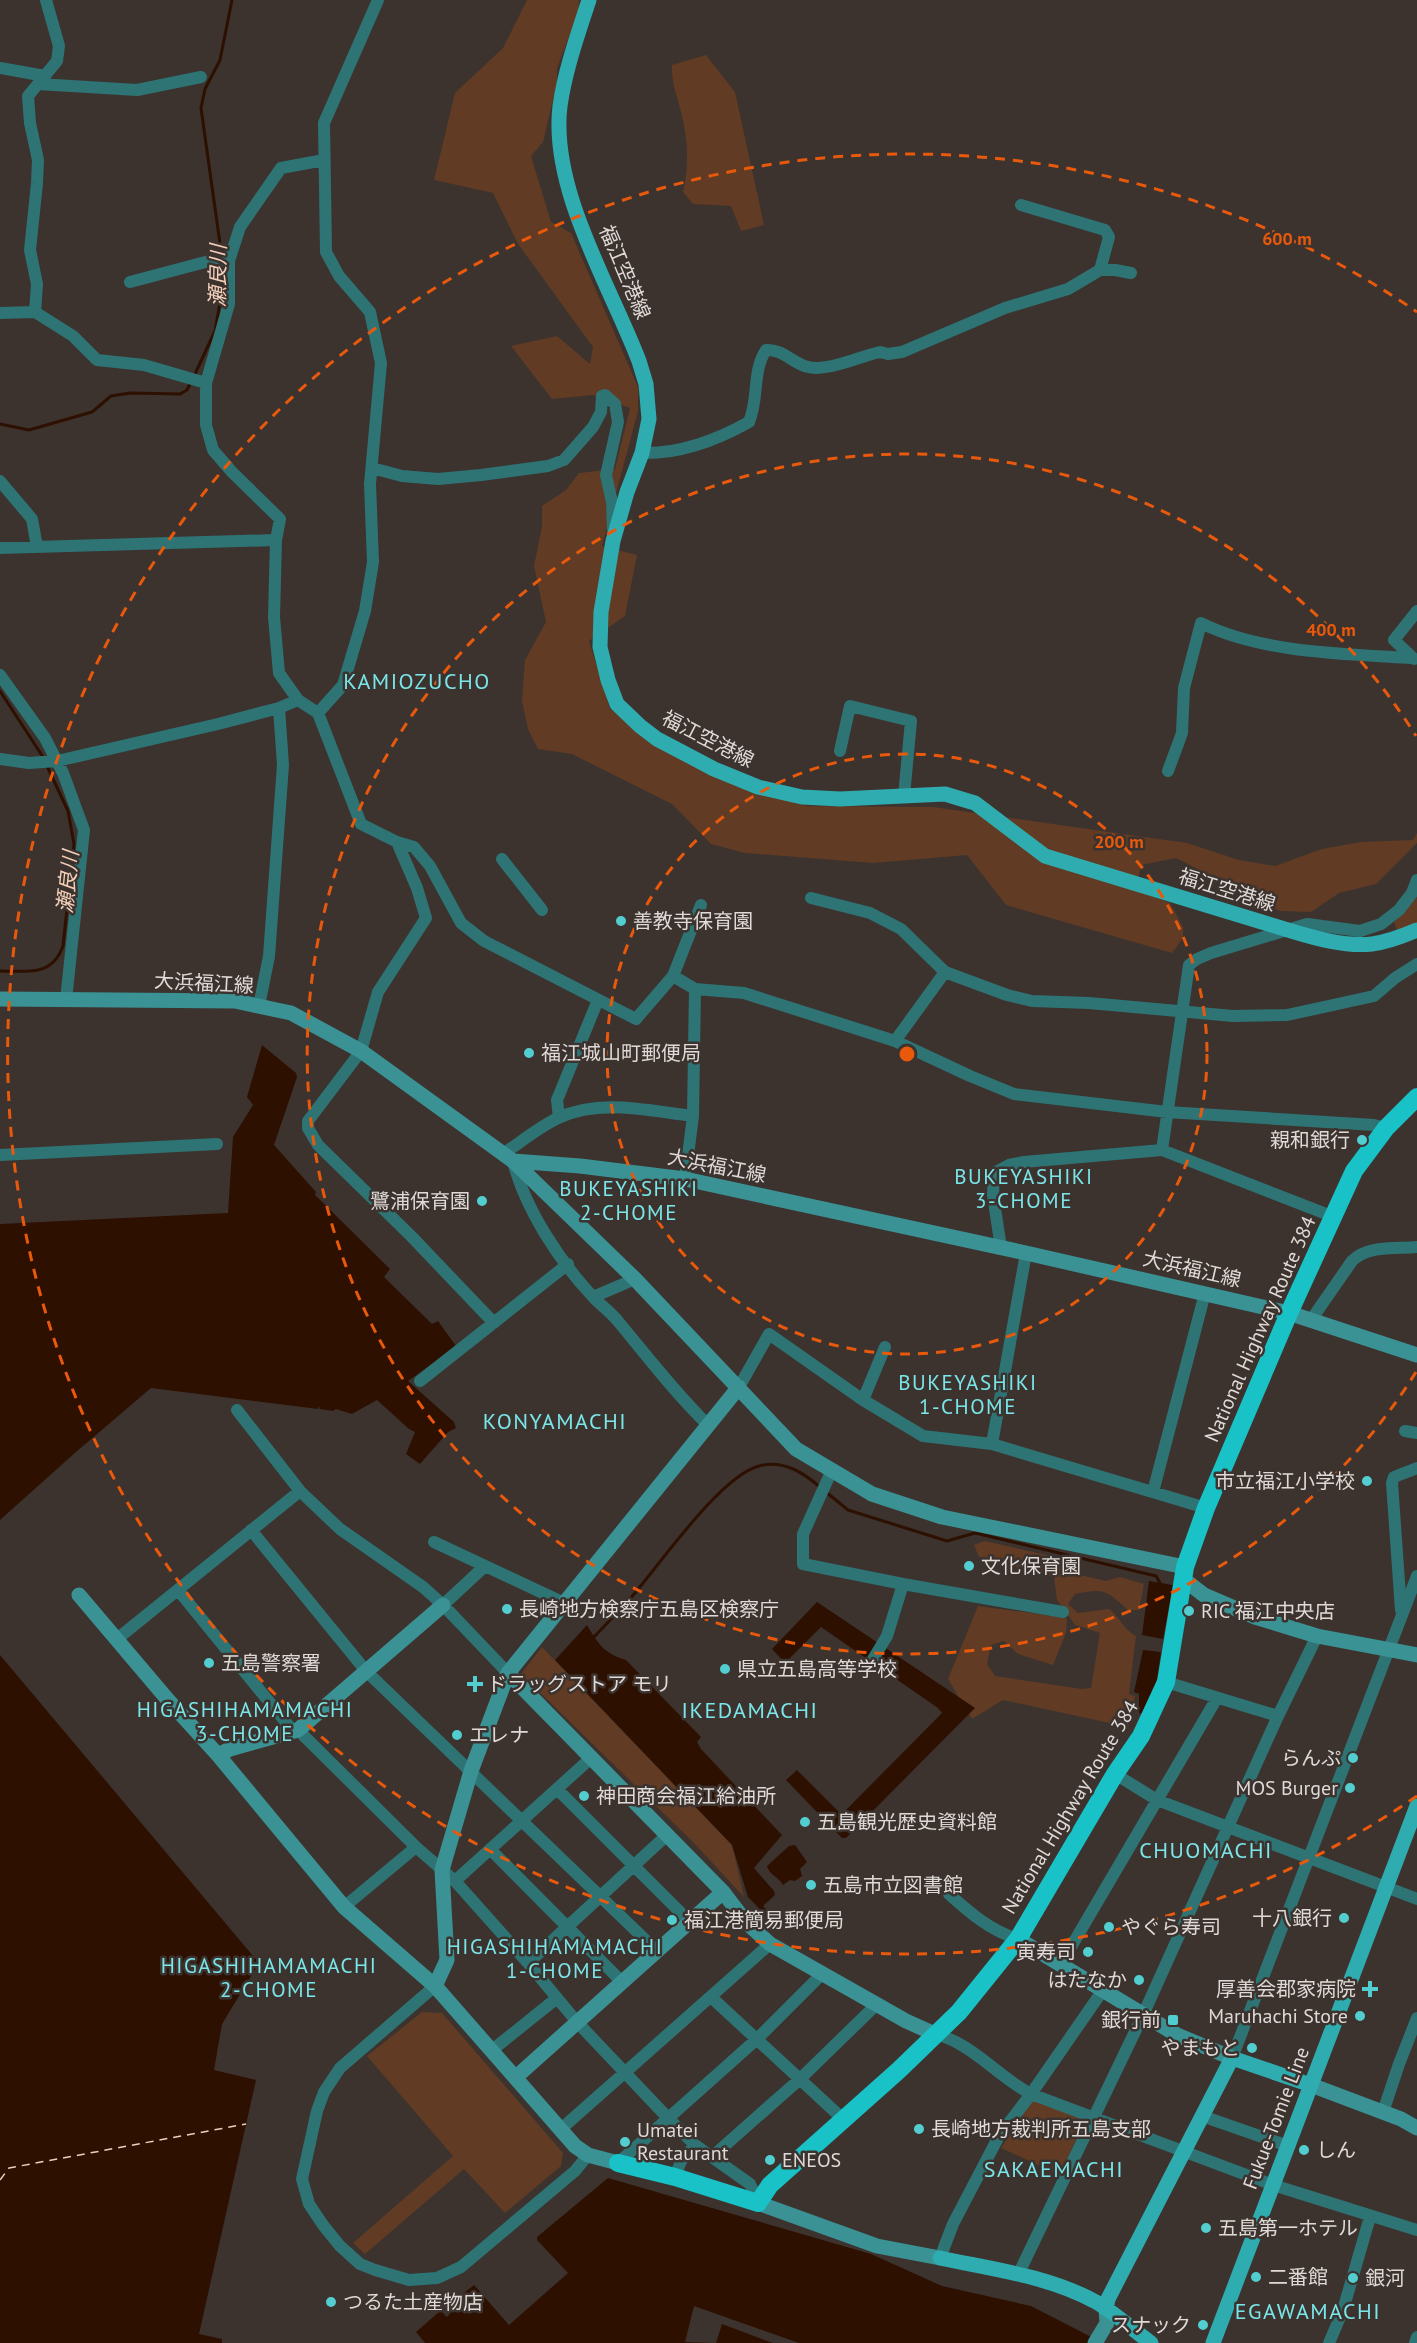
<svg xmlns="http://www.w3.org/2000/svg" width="1417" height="2343" viewBox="0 0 1417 2343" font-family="'PT Sans','Noto Sans JP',sans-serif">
<rect width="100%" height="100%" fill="#3c332f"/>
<path fill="#613b23" d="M527,0H579L578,14L557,68V83L543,142L531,156L551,222L571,233L638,387V411L602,546L637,555L625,616L589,641L610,709L726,781L807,806L933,807L1187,843L1239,860L1275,866L1322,849L1361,842L1413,840L1417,833V843L1376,884L1339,893L1311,912L1280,911L1176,858L1141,865L1136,890L1170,903L1183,927V938L1172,953L1006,905L967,855L873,863L745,853L711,844L672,804L572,754L538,749L528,729L522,701L525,660L546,622L534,566L542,527V506L566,490L579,473L615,469L630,408L593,395L552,399L511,346L557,336L590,364L593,347L518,244L493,193L434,180L455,93L503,48Z
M706,55L735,92L764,225L741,231L731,206L693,204L683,192C689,169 688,140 682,116C678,98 671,84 672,65Z
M1417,895V923L1398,933L1394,922Z
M985,1541L1055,1557L1064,1571L1106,1581L1120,1577L1144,1584L1139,1610H1128C1106,1590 1104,1588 1075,1594L1068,1604L1078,1613L1109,1609C1121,1618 1122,1628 1136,1636L1129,1694L1135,1696L1128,1727L1003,1700L972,1719L948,1679L978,1606L1067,1618L1066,1633L1053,1665L1018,1654L1004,1641L991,1645L987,1664L995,1676L1082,1689L1091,1688L1100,1633L1075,1625L1057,1600L1054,1577L979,1557L974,1545Z
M542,1647L732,1845L744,1897L695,1844L521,1674Z
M422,2012L442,2013L563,2153L561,2166L505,2213L464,2169L365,2254L353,2243L453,2156L367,2056Z
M1037,2101L1083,2119L1084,2121L1060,2175L1001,2148L1031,2102Z"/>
<path fill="#2d1000" d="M262,1045L296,1073L297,1077L274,1145L316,1192L315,1195L390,1269L384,1277L432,1324L438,1321L456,1346L408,1381L454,1422L456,1428L448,1432L420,1464L406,1454L415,1432L409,1429L377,1400L352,1414L336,1409L333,1411L320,1409L319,1406L318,1409L151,1388L76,1452L0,1520V1224L228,1213L233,1137L253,1105L247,1097Z
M1149,1581L1173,1585L1163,1639L1142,1635Z
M817,1602L975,1708L846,1838H842L786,1780L797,1770L839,1812L845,1811L942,1713L938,1708L821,1627L785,1663L772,1649Z
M587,1625C598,1644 605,1654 626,1660L701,1737L697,1742L701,1749L782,1835L754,1868L774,1891L775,1895L763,1906L783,1928L781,1931L748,1897L732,1845L555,1660Z
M1143,1650L1161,1652L1155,1692L1143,1714L1139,1713V1694L1134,1692Z
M0,1655L259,1963L222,2024L214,2070L256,2080L199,2334L222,2339V2343H0Z
M795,1845L807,1862L800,1869L802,1876L795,1881L790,1880L783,1885C779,1877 769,1875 767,1866L789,1846Z
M608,2178L871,2254L942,2286L1031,2306L1103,2343H425L416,2332L439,2312L441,2311L447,2317L456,2306L454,2301L474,2285L509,2325L568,2273L537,2240V2237Z"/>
<path fill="#3c332f" d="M694,2306L799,2343H773L722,2324L716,2343L685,2342Z"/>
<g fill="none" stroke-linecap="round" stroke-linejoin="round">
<path stroke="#2d1000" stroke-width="3" d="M222,258L201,108L205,89L220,60L232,0
M194,376L215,331L222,291V265
M0,424L29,430L92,412L111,396L130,393L180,394L187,390L191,382
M0,691L43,757
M0,971C27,971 52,977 63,946L74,844L68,811L47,766
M826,1492L848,1510L947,1541L975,1533L1156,1576L1160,1583
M594,1637C608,1622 622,1608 635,1593C662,1561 721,1476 759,1466C783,1459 804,1473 821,1488"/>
<path stroke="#f3cfba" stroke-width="1.5" stroke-dasharray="8 6" stroke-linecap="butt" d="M0,2180L9,2168L246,2124"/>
<path stroke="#2e7475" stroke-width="12" d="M0,68L45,76
M38,84L137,90L201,77
M1021,205L1105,230L1109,237L1100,270
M130,282L213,260L229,261
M35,312L37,284L30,250L37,183L38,160L30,123L28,96L57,61L59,46L46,0
M0,313L35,312L73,336L97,360L144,365L206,383
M642,453C679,454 717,440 749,422C759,399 752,371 766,350C783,349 792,363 808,367C827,372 861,356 880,352L888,354L902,352L1005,308L1068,289L1100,270H1115L1131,273
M372,468L402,476L438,479L481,475L548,466L564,460L593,427L601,412L602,396L605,395L615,404L618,422L606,475L612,502L613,530
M0,481L32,519L37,547
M0,548L276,540
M1414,659L1394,640L1417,611
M0,675L45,738L63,773L84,830L66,1000
M298,700L279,673L274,617L276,540L280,519L232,472L213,450L206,425V383L229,304V261L240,227L281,168L324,160
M318,713L343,685L365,611L373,562L370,484L381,363L370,312L339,276L326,252L324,123L378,0
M840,751L850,706L911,721L904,796
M0,759L29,763L57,761L218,724L279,708L298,700L318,713L361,824L397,842L414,847L430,866L461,923L484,941L636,1019L673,976L701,905
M1168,771L1182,733L1184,688L1201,623C1261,653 1345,654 1412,658
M397,842L417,888L426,918L378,992L361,1051L308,1121V1128L318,1145L412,1237L494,1323
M502,859L542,910
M811,898L870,913L901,929L945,972L1007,995L1032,1001L1089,1003L1233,1016L1287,1015L1374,996L1395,978L1417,964
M673,976L695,989L744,993L895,1041L970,1076L1014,1094L1167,1112L1374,1125L1386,1128
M259,1006L269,956L283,765L279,708
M895,1041L945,972
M559,1118L557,1100L598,1000
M1162,1150L1189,965L1197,959L1211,953L1307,924L1360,931L1381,924L1399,910L1412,893L1417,880
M503,1154C521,1142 539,1127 558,1118C601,1098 649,1111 693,1116
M0,1155L217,1144
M513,1161C525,1209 560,1262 594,1298C602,1306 610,1312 617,1320C647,1356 675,1393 708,1425
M685,1179L693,1116L695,989
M1001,1248L993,1195L994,1173L1009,1165L1024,1162L1162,1150L1334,1217
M593,1297L635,1279
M1311,1320L1352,1261C1368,1245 1396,1249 1417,1247
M420,1381L568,1264
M739,1387L769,1334L863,1400L923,1436L992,1444L1206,1508
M863,1400L885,1347
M237,1410L300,1491L340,1529L423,1587L443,1605L508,1673
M1405,1431L1417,1433
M992,1444L1026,1253
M832,1470L803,1534V1564L903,1584L1063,1612
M1153,1492L1205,1293
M251,1530L366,1671L657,1951
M434,1542L564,1603
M178,1590L293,1731
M443,1605L485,1566
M1401,1610L1392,1483L1394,1477L1417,1468
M117,1639L300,1491
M867,1669L887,1636L903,1584
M1166,1682L1278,1716
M298,1730L416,1847L455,1881L528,1963L577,2022L668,2118L695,2145L750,2184L758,2203
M1115,1774L1157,1800L1417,1899
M557,1789L690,1922
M490,1849L622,1982
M455,1881L591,1758
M949,1894C970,1913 991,1931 1018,1939
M344,1907L416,1847
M528,1963L667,1835
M1061,1964L1217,1698
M435,1986L340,2068L324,2092L317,2111L302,2179L309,2204L323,2225L340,2246L360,2264L375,2270L409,2280L437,2278L461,2267L575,2171L588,2155
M711,1997L844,2120
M935,2034C972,2043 998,2077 1031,2094L1273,2185L1417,2230
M491,2051L557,1998
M1232,2058L1417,1576
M1383,2112L1399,2064L1417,2018
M1202,2116L1288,2146
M561,2129L770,1944
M713,2156L800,2079L877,2004
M618,2163L757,2039L822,1974
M675,2177L681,2161L695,2145
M940,2258L953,2224L999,2136L1031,2094L1103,1990
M1018,2275L1143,2015L1278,1716L1317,1636
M1329,2343L1343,2310L1370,2217
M1415,2343L1417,2337"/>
<path stroke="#3a9295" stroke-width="15" d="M0,999L235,1001L291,1013L361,1051L513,1161L635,1279L796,1449L872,1494L942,1517L1185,1567
M513,1161L580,1166L685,1179L1026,1253L1289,1313L1417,1355
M1182,1578L1204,1595L1255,1617L1317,1636L1417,1655
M79,1595L168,1700L218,1755L344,1907L435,1986L575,2146L588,2155L618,2163
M508,1673L723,1892L746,1922L770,1944L906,2021L935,2034
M218,1755L230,1749L298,1730L443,1605
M1018,1939L1177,2035L1232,2058
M435,1986L447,1960L442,1870L471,1771L508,1673L739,1387
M516,2077L723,1892
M1311,2085L1401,2119L1417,2128
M758,2203L877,2246L940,2258
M1095,2343L1107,2323L1106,2309"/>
<path stroke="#2facaf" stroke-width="15" d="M589,0C578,34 565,70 560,106C550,189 610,285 639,361L646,384L649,419L642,453L627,492L613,541L601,612L600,647L608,680L617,704L640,726L657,739L714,769L758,787L802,797L840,799L945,794L968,801L975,803L1045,856L1288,930C1314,938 1345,947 1372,944C1387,942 1403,936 1417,930
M940,2258C991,2269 1049,2276 1096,2302C1115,2313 1133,2330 1151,2343
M1106,2309L1108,2299L1232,2058L1311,2085
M1213,2343L1417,1806"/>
<path stroke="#19c2c7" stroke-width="18" d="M618,2163L675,2177L758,2203L770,2185L899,2070L959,2012L1018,1939L1115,1774L1141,1736L1166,1682L1185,1567L1206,1508L1289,1313L1354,1171L1386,1128L1417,1097"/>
</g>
<g fill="none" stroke="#e8590c" stroke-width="3" stroke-dasharray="10 8">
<circle cx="907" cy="1054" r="300"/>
<path d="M1416 1372A600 600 0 1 1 1416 736"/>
<path d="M1417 1796A900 900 0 1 1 1417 312"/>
</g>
<g fill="#52cdd0" stroke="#3c332f" stroke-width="2">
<circle cx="621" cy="921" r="6"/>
<circle cx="529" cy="1053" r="6"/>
<circle cx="1362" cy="1140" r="6"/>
<circle cx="482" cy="1201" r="6"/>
<circle cx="1367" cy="1481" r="6"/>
<circle cx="969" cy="1566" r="6"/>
<circle cx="507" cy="1609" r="6"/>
<circle cx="1189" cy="1611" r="6"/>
<circle cx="209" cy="1663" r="6"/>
<circle cx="725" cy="1669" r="6"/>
<path d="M472 1675h6v6h6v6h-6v6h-6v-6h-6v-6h6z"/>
<circle cx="457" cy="1735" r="6"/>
<circle cx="1353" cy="1758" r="6"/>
<circle cx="1350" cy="1788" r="6"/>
<circle cx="584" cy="1796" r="6"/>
<circle cx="805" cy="1822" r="6"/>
<circle cx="811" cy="1885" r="6"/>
<circle cx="1344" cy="1918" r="6"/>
<circle cx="672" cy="1920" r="6"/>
<circle cx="1109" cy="1927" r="6"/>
<circle cx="1088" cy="1952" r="6"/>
<circle cx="1139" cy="1980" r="6"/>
<path d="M1367 1980h6v6h6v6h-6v6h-6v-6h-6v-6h6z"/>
<circle cx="1360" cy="2016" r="6"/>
<rect x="1167" y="2014" width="12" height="12" rx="3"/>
<circle cx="1252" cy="2048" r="6"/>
<circle cx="919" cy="2129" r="6"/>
<circle cx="625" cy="2142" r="6"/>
<circle cx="1304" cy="2150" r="6"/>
<circle cx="770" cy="2160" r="6"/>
<circle cx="1206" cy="2228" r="6"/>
<circle cx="1256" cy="2277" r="6"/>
<circle cx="1353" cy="2278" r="6"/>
<circle cx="331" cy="2302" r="6"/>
<circle cx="1203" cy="2325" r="6"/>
</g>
<g text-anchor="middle" stroke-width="5" stroke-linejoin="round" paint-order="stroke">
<g font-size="20" fill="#dfdad7" stroke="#3c332f">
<text transform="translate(625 272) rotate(67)" y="7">福江空港線</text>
<text transform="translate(708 739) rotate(27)" y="7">福江空港線</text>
<text transform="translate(1227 890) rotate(17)" y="7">福江空港線</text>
<text transform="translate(204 983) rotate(3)" y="7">大浜福江線</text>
<text transform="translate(717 1166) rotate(11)" y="7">大浜福江線</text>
<text transform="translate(1192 1269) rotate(13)" y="7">大浜福江線</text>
<text transform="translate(1260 1329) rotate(-66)" y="7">National Highway Route 384</text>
<text transform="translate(1070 1807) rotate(-59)" y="7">National Highway Route 384</text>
<text transform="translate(1276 2118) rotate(-69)" y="7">Fukue-Tomie Line</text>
</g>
<g font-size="20" fill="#dfdad7" stroke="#3c332f" text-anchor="start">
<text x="633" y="928">善教寺保育園</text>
<text x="541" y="1060">福江城山町郵便局</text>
<text x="1350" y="1147" text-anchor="end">親和銀行</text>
<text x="470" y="1208" text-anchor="end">鷺浦保育園</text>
<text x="1355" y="1488" text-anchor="end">市立福江小学校</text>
<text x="981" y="1573">文化保育園</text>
<text x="519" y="1616">長崎地方検察庁五島区検察庁</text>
<text x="1201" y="1618">RIC 福江中央店</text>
<text x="221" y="1670">五島警察署</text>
<text x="737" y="1676">県立五島高等学校</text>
<text x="487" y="1691">ドラッグストア モリ</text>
<text x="469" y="1742">エレナ</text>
<text x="1341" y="1765" text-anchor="end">らんぷ</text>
<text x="1338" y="1795" text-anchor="end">MOS Burger</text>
<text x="596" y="1803">神田商会福江給油所</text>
<text x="817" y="1829">五島観光歴史資料館</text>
<text x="823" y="1892">五島市立図書館</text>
<text x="1332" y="1925" text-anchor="end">十八銀行</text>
<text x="684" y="1927">福江港簡易郵便局</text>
<text x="1121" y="1934">やぐら寿司</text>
<text x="1076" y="1959" text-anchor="end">寅寿司</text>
<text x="1127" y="1987" text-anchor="end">はたなか</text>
<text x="1356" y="1996" text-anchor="end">厚善会郡家病院</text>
<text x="1348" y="2023" text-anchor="end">Maruhachi Store</text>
<text x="1161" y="2027" text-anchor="end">銀行前</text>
<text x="1240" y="2055" text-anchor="end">やまもと</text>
<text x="931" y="2136">長崎地方裁判所五島支部</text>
<text x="637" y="2137">Umatei<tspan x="637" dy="23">Restaurant</tspan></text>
<text x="1316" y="2157">しん</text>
<text x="782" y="2167">ENEOS</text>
<text x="1218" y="2235">五島第一ホテル</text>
<text x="1268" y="2284">二番館</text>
<text x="1365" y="2285">銀河</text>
<text x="343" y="2309">つるた土産物店</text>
<text x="1191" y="2332" text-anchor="end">スナック</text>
</g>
<g font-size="21" font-style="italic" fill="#f3cfba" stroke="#3c332f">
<text transform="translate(218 276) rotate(-89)" y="7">瀬良川</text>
<text transform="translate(68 882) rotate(-84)" y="7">瀬良川</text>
</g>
<g font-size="21" letter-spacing="1.5" fill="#7ae6e9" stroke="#3c332f">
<text x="1024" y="1184">BUKEYASHIKI<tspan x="1024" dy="24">3-CHOME</tspan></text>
<text x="629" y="1196">BUKEYASHIKI<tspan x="629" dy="24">2-CHOME</tspan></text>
<text x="968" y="1390">BUKEYASHIKI<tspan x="968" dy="24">1-CHOME</tspan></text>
<text x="245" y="1717">HIGASHIHAMAMACHI<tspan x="245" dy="24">3-CHOME</tspan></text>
<text x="555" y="1954">HIGASHIHAMAMACHI<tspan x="555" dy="24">1-CHOME</tspan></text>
<text x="269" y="1973">HIGASHIHAMAMACHI<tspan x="269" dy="24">2-CHOME</tspan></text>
</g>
<g font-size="22" letter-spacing="1.5" fill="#7ae6e9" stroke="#3c332f">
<text x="417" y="689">KAMIOZUCHO</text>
<text x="555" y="1429">KONYAMACHI</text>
<text x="750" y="1718">IKEDAMACHI</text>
<text x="1206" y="1858">CHUOMACHI</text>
<text x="1054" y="2177">SAKAEMACHI</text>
<text x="1308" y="2319">EGAWAMACHI</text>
</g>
</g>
<circle cx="907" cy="1054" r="9" fill="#e8590c" stroke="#3c332f" stroke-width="3"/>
<g font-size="18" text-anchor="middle" font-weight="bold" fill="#e8590c" stroke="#3c332f" stroke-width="5" stroke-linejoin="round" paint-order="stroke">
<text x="1287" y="245">600 m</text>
<text x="1331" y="636">400 m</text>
<text x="1119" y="848">200 m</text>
</g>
</svg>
